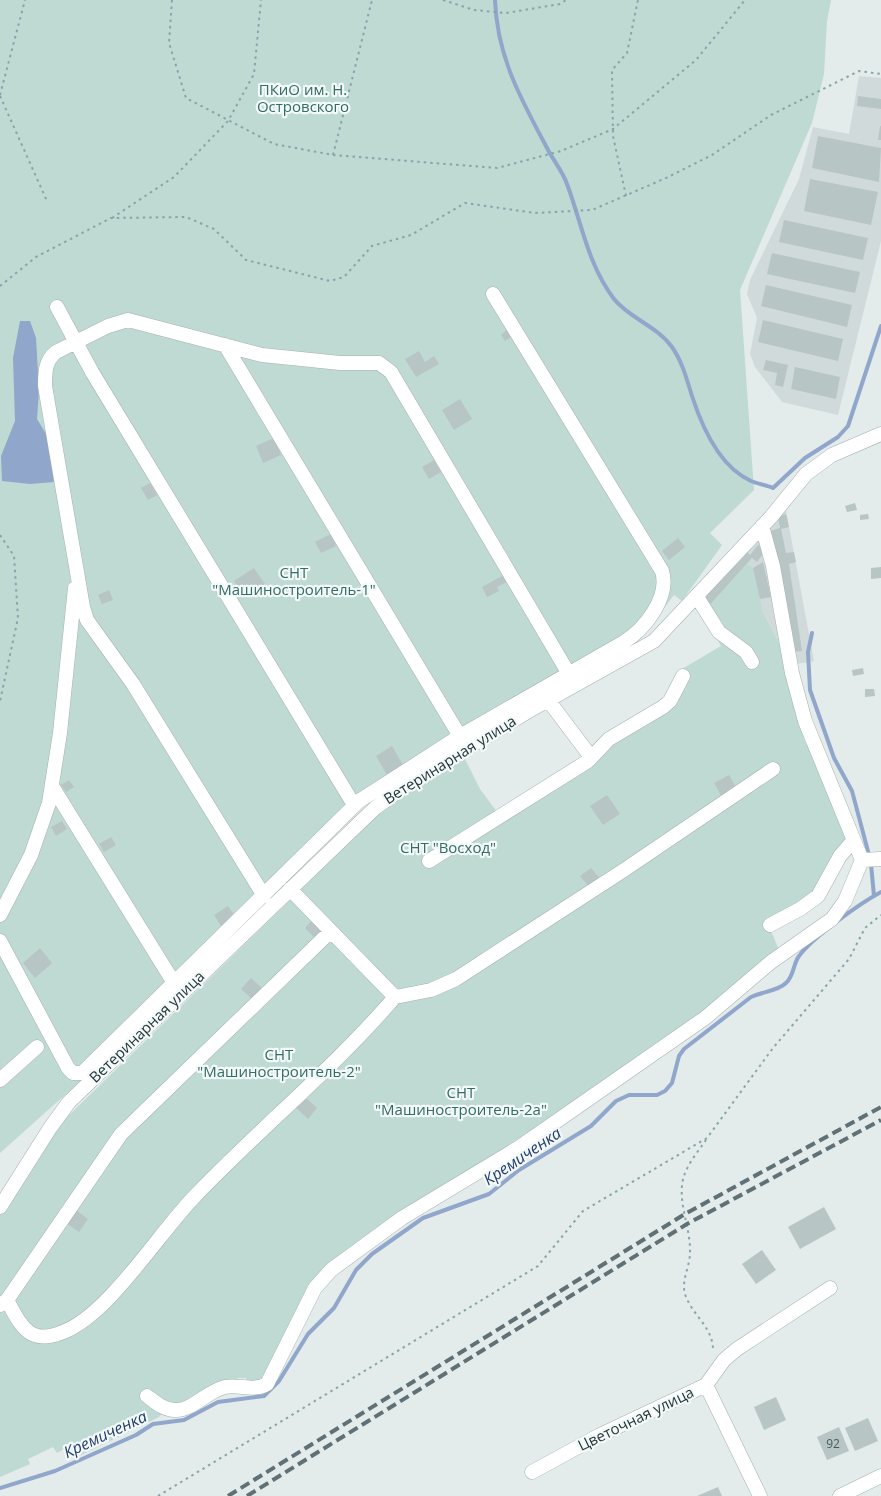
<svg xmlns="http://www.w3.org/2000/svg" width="881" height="1496" viewBox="0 0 881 1496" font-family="'Open Sans',sans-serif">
<rect width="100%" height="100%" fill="#e3ebeb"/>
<path fill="#d1dadb" d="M859,76L881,78V241L838,415L782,402L755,367L750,354L757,318L747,294L750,280L799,179L813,127L849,134Z
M785,505L814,661L785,666L784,653L762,610L747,564L708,607L699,597Z"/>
<path fill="#bedad3" d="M0,0H831L827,21L824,74L812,123L740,290L754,490L710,533L722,545L682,601L674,595L640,639L461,742L361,804L264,903L76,1085L0,1153Z
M747,564L753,568L756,574L762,610L784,653L794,706L805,742L810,747L848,839L819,891L785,913L766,919L779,950L731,991L561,1110L336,1260L308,1285L266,1378L248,1383L246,1378H238L233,1382L184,1404L170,1405L159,1417L77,1457L68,1447L57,1453L53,1447L28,1459L30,1464L0,1477V1215L40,1151L63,1121L391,802L464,757L480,789L497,812L584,758L589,747L658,706L671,692L669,686L682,669L721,646L705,616L708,607Z"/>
<path fill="#90a6ca" d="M20,321H30L36,338L39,390L37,419L48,437L54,482L30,484L2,481L1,456L15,421L13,358Z"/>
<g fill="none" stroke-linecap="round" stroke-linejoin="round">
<path stroke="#90a6ca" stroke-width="4" d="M495,0C497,57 521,99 547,148C553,160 563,172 567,184C582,224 588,265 614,299C629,318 657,326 672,347C682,361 687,380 692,396C702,427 720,467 751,481C758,484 766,485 773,488L805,458L838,437L848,426L881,326
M812,633L808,652L810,690L834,758L852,791L869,855
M871,864L874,896
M0,1488L55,1471L136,1435L153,1424L184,1420L218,1402L264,1396L279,1381L308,1334L334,1308L356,1270L372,1254L423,1218L489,1194L519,1170L591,1126L616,1101L629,1095H657L665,1091L672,1083L679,1056L684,1049L751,997C761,992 778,991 786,983C794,976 793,964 799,956C813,937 859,904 881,892"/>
</g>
<path fill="#b8c5c5" d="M858,96L881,99V109L857,106Z
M880,126H881V140H878Z
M818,136L881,148L879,182L812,168Z
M810,179L878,192L871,225L804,211Z
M784,220L868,238L863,260L779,242Z
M772,253L860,272L855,293L767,274Z
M766,285L852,305L847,327L761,306Z
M763,320L843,339L838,361L758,342Z
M509,328L514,335L505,341L501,335Z
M419,351L425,362L434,356L439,364L416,377L405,359Z
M766,360L788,365L783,387L775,385L777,373L763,370Z
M795,367L840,377L836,399L791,389Z
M460,399L472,419L454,430L442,410Z
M274,438L281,455L263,463L256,446Z
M434,460L441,472L429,479L422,467Z
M150,483L157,495L148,500L141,488Z
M855,503L857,510L847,512L845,506Z
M786,514L789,527L781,529L786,553L794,552L796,562L789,564L802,651L792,652L770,531L780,528L778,517Z
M868,514L869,519L860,520V515Z
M331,534L336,546L321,553L315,542Z
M678,538L685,547L669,560L662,551Z
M758,545L765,551L757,562L752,558L708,607L701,599L746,551L750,555Z
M763,562L771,597L760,599L753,568Z
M881,567V578L871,579V568Z
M254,568L265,584L244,597L234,581Z
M504,575L507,582L497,587L499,591L487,597L482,587Z
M109,590L113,600L102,604L98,595Z
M863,668L864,674L853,676L852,670Z
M865,689H874L875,696L865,697Z
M392,746L403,765L387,775L376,756Z
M729,775L738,791L723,799L714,783Z
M69,780L74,787L66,792L61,785Z
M607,795L620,814L603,825L590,806Z
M62,821L67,829L56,836L51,827Z
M111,837L116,845L104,852L99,844Z
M591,868L602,881L591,889L580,876Z
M228,906L235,916L221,926L214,915Z
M313,919L325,931L316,939L305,928Z
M40,948L52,963L35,978L23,963Z
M251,978L263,989L253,1000L241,989Z
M305,1097L317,1108L308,1119L295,1107Z
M824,1207L836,1229L800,1249L788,1227Z
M76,1210L88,1219L79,1232L66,1223Z
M762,1250L776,1270L756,1284L742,1264Z
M776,1397L786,1420L764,1430L754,1407Z
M868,1418L878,1441L855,1451L845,1428Z
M839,1427L849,1451L827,1460L817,1437Z
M718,1487L722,1496H697Z"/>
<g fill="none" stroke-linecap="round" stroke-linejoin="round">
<g stroke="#a6b1b2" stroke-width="15">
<path id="minor" d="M57,307L92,372L354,805
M225,345L464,743
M697,597L719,632L746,652L752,662
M548,700L591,757
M52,786L174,983
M862,860L881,859
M429,861L588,761L609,739L663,707L670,701L683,676
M264,896L133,684L87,620L83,607L45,386C45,372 45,361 56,352L108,326L128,320L262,355L340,363H379L391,372L569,674
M0,915L31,855L49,803L60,733L75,588
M770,925L800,909L818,896L840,856L853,841
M0,941L68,1068L73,1073H82L359,801L460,736L624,642C645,629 670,597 662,571L493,294
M395,997L431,990L456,979L624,870L773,769
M0,1080L37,1047
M0,1207L50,1128L69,1102L375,808L411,782L527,712L654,641L771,517L806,474L832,455L881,434
M7,1300C21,1326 29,1346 63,1332C108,1315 159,1233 194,1197C259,1129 333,1069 395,997L290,889
M0,1305L7,1300L121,1134L331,931
M706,1385L760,1496
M147,1396C155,1402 164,1410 175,1410C192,1411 207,1391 225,1387C239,1384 254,1392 267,1384L315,1288L331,1270L402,1218L518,1148L705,1018L771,962L832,919L845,901L862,860L805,721L792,673L773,566L762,526
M532,1472L600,1435L706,1385L724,1360L737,1349L830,1288
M840,1496L881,1476"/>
</g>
<path stroke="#86a5ab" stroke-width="2" stroke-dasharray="2.5 4" stroke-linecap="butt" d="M172,0L169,43L186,98L274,144L333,155L497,168L561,151L613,129L696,60L745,0
M443,0L474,10L506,13L560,4L566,0
M0,95L25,0
M0,96L47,201
M333,155L372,0
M626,196L613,136L612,70L627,53L638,0
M112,218L174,177L228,121L254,74L261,0
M0,286L36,257L111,218L186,217L214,229L246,260L330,281L344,277L372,246L411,235L465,203L535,213L592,210L666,178L712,155L771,115L859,71L881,74
M0,535L14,556L18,618L0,701
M706,1140C699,1150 690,1161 685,1173C675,1199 691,1226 690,1253C690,1266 681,1281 685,1294C692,1316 714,1327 713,1352
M158,1496L538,1266L583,1211L707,1138L773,1048L849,959L865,928L881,915"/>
<use href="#minor" stroke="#fff" stroke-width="14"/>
<path stroke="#5f7176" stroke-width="4" stroke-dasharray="10 5" stroke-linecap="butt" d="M228,1496L685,1214L881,1107
M247,1496L687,1224L881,1120"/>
</g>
<g text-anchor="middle" stroke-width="4.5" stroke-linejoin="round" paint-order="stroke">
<g font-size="12" fill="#495a5d">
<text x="833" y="1448">92</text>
</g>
<g font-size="15" fill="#336d65" stroke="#f3f8f8">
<text x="303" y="95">ПКиО им. Н.<tspan x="303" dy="17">Островского</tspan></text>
<text x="294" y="578">СНТ<tspan x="294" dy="17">"Машиностроитель-1"</tspan></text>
<text x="448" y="853">СНТ "Восход"</text>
<text x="279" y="1060">СНТ<tspan x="279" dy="17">"Машиностроитель-2"</tspan></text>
<text x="461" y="1098">СНТ<tspan x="461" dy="17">"Машиностроитель-2а"</tspan></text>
</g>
<g font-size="15" fill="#24363a" stroke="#f3f8f8">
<text transform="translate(450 760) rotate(-32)" y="5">Ветеринарная улица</text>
<text transform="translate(147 1027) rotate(-44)" y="5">Ветеринарная улица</text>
<text transform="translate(636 1419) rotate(-26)" y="5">Цветочная улица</text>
</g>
<g font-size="16" font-style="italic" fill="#254070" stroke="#f3f8f8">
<text transform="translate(522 1156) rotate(-34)" y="6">Кремиченка</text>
<text transform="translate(105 1434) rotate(-25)" y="6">Кремиченка</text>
</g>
</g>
</svg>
